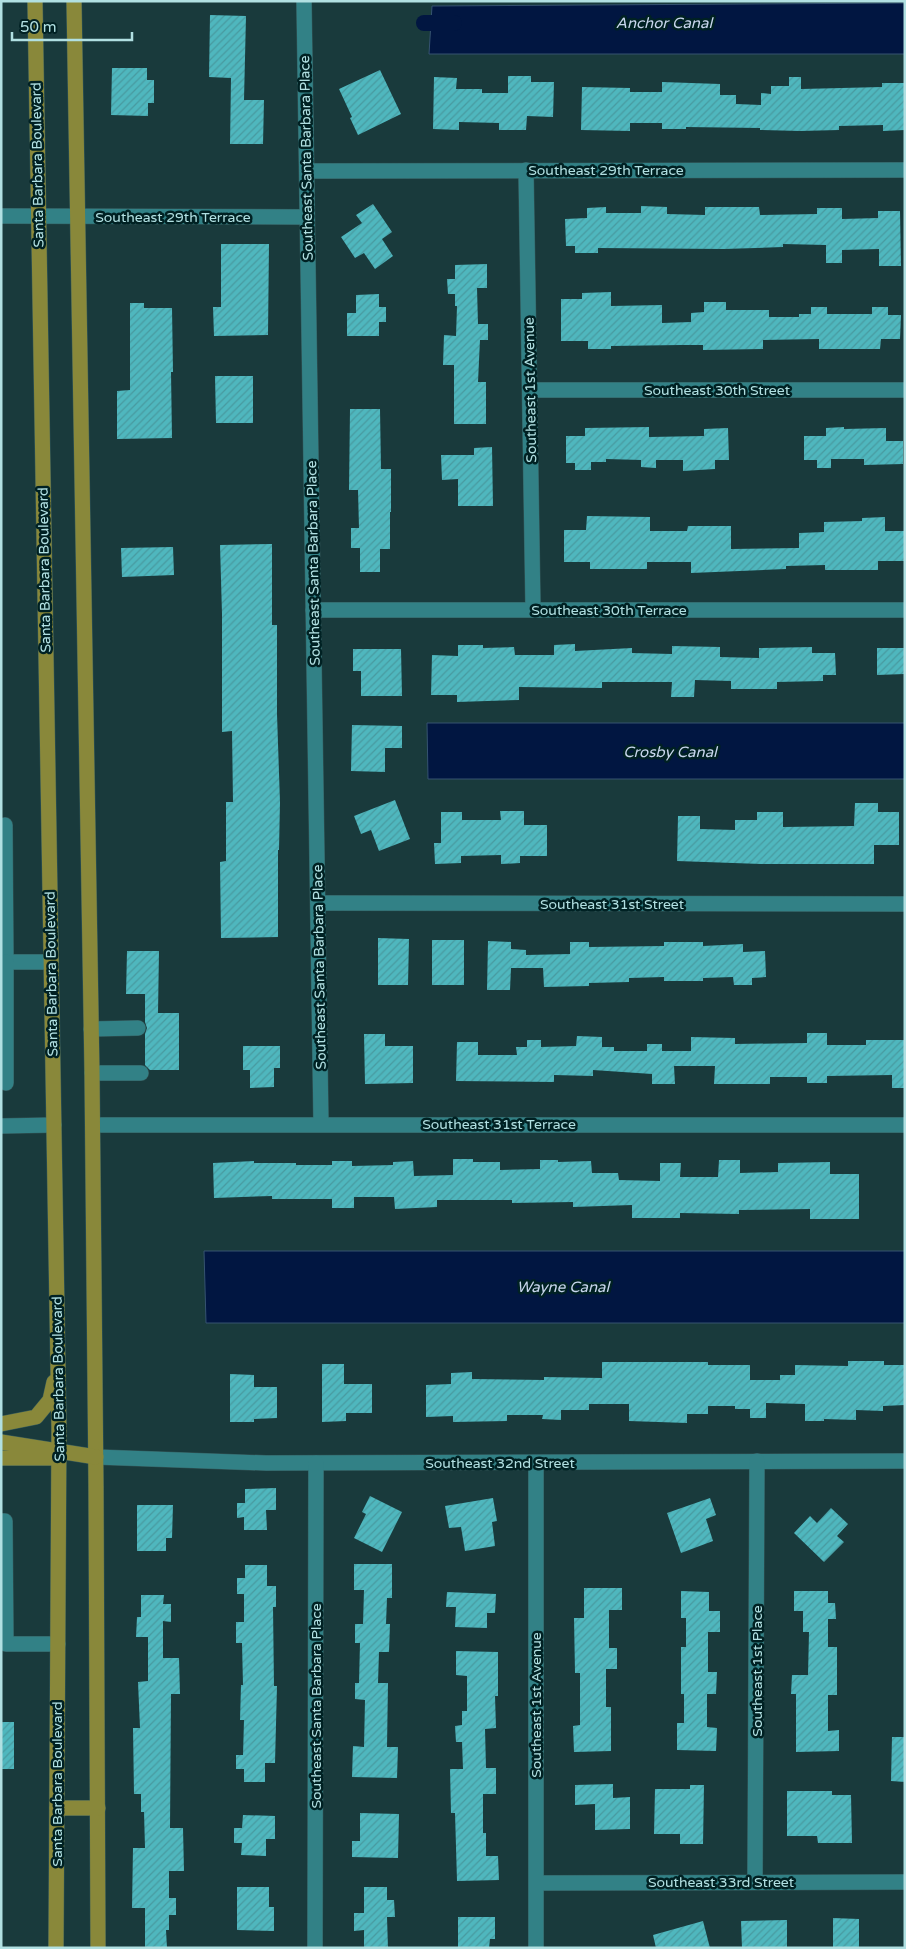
<svg xmlns="http://www.w3.org/2000/svg" width="906" height="1949" font-family="'Varela Round',sans-serif">
<defs>
<pattern id="building-hatch" width="6" height="6" patternUnits="userSpaceOnUse" patternTransform="scale(1.25)"><rect width="6" height="6" fill="#4fb7be"/><path d="M-1 1l2-2M0 6l6-6M5 7l2-2" fill="none" stroke="#489aa0"/></pattern>
</defs>
<rect width="100%" height="100%" fill="#193a3c"/>
<g fill="#011641" stroke="#365371">
<path d="M905,3V54H429L432,6Z"/>
<path d="M427,723H905V779H428Z"/>
<path d="M204,1251H905V1323H206Z"/>
</g>
<g fill="none" stroke-linecap="round" stroke-linejoin="round">
<path stroke="#011641" stroke-width="16" d="M424,23H454"/>
</g>
<g fill="url(#building-hatch)">
<path d="M210,15L246,16L244,100H264L263,144H230L231,78L209,77Z"/>
<path d="M112,68H147V80H154V103H148V116L111,115Z"/>
<path d="M380,70L401,114L358,135L350,118L352,117L339,89Z"/>
<path d="M508,76H531V82H554L553,117L527,116L526,130H499V123L459,122V130L433,129L434,77L457,78L456,89H482V93H508Z"/>
<path d="M789,77H801V89L882,87V83H905V130L883,131V125L839,126V130L800,131L760,130V128L686,127V129H662V123H630V131L581,130L582,87L630,88V92H662V82L720,84V95H736V104L761,105V93L771,94V86H789Z"/>
<path d="M373,204L392,232L382,239L393,256L375,269L364,253L355,258L341,237L362,223L356,215Z"/>
<path d="M641,206L667,207V214L705,215V207H759L760,215L817,214V208H842V219L878,218V211H900L901,266H879V249L842,250V263H826V245L783,244V247L724,249L598,248V253H575V246H566L565,219L587,218V208L606,207V213H641Z"/>
<path d="M221,244H269L268,335L214,336L213,307H221Z"/>
<path d="M487,264V288H477L478,324H488V340H480L478,382H486V424H454V365H443L444,335L456,336L457,306H455V294H448L447,279H455V265Z"/>
<path d="M611,292V306L662,305V323L691,322V313L704,312V302H726V310H769V317H799V314H811V307H827V314H872V307H888V315H901L900,339H881L880,349H819V339L763,340V349L703,350V345H681L611,346V349H588V341H561V299H582V293Z"/>
<path d="M379,294V307H386V322H379V336H347V313H356V295Z"/>
<path d="M130,303H144V308H172L173,372H171L172,438L117,439V391L130,390Z"/>
<path d="M215,376H253V423H216Z"/>
<path d="M350,409H380L381,469H391V512H390V549H380V572H360V548H351V528H359L358,490H349Z"/>
<path d="M649,427V437L704,436V429L728,428L729,460H715V469L683,471V460H656V468L641,467V460L606,459V462H591V470H575V463H566V436H585V428Z"/>
<path d="M844,427V429L886,428V441H903V464L864,465V459H831V468H817V460H804V436H826V428Z"/>
<path d="M492,447L493,506H458V479L442,480L441,455H474V448Z"/>
<path d="M587,516L650,517V531H687L688,526H731V549L799,548V533L824,532V522L862,521V518L885,517V531H905V561H878V570H825V565L786,566V569L691,573V562H647V569H590V562H564V530H586Z"/>
<path d="M272,544V625H277V714L280,802L279,850H278V937L221,938L220,862L226,861V802H233L232,731L222,732V614L220,545Z"/>
<path d="M173,547L174,575L122,577L121,548Z"/>
<path d="M575,644V651L632,648V653L672,654V646L720,647V657L759,658V648L812,647V653H835L836,675H823V681L777,682V689H731V681L695,680L694,697H671L672,682H602V688L519,687V700L457,702V695H431L432,655L458,656V645H483V648L514,647L515,655H554V645Z"/>
<path d="M877,648H905V674L877,675Z"/>
<path d="M353,649H401L402,696H361V671H353Z"/>
<path d="M352,725L402,726V748H385V772L351,771Z"/>
<path d="M395,800L410,839L379,851L371,830L361,834L354,816Z"/>
<path d="M855,803H878V812H899V845H874V864H761L677,861L678,816H700V829L735,830V820H757V812H783V827L854,826Z"/>
<path d="M500,811H524V825H547V856H520V863L501,864V855L461,856V863L435,864L434,843H441V812H462V820H501Z"/>
<path d="M378,938L409,939L408,985H378Z"/>
<rect x="432" y="940" width="32" height="45"/>
<path d="M488,941L511,942V949L526,950V955L570,954V942H589V947L664,946V942H703V946L743,944V952L765,951L766,977L752,978V985H734L733,977L703,978V981H664V977L629,978V982L589,983V986L544,987L543,968H511L510,990H487Z"/>
<path d="M127,951H159L158,1013H179V1070H150L145,1065V1034L147,1028L145,1022V994H126Z"/>
<path d="M807,1033H827V1045H866V1040H905V1088H892V1075L827,1076V1083H807V1077H770V1084H714L715,1066H674L675,1084H652V1074L593,1070V1076L554,1075V1082L456,1081L457,1042H478V1055H517L516,1047H527V1040H541V1047L576,1046L577,1036L602,1037V1047H614V1051H647V1044H662V1051H691V1037L735,1038V1044L807,1043Z"/>
<path d="M364,1034H385V1046H413V1083L365,1084Z"/>
<path d="M243,1046H280V1068H274V1087L250,1088V1070H243Z"/>
<path d="M453,1159H473V1162H500V1170L540,1169V1160H558V1162L591,1161L592,1173H618L619,1180L660,1181V1163H681L680,1177H718L719,1160H740V1173L778,1172V1163L830,1162V1174H859V1219H810V1209L739,1210V1214L680,1213V1218H632V1205L573,1207V1202L512,1203V1200H437V1207L395,1209L394,1197H354V1208H332V1199H272V1196L214,1198L213,1163L254,1161V1163H296V1165H332V1161H352V1166L393,1165V1162L413,1161L414,1176L453,1175Z"/>
<path d="M848,1361H884V1365H905V1405L883,1406V1411L856,1410V1420L824,1419V1421H805V1404L766,1403V1418H750V1409H735V1406H708V1414H687V1423L629,1421V1404H589V1410H561V1420L542,1419L543,1415H507V1421L453,1422V1416L426,1417V1385L451,1384V1373L472,1372V1379L544,1380V1377L602,1378V1362H708V1365H750V1380H780V1375H795V1365L848,1366Z"/>
<path d="M322,1364H344V1384H372V1413H346V1421L322,1422Z"/>
<path d="M230,1374L254,1375V1387H277V1418L254,1419V1422H230Z"/>
<path d="M276,1488V1510H266L267,1530H244V1517L237,1518V1503H245V1489Z"/>
<path d="M370,1496L402,1512L382,1552L354,1538L366,1514L362,1512Z"/>
<path d="M493,1498L497,1521L492,1522L495,1546L465,1551L461,1527L449,1528L445,1506Z"/>
<path d="M710,1498L716,1515L706,1519L713,1541L681,1553L667,1513Z"/>
<path d="M137,1505H173L172,1538H166V1551H137Z"/>
<path d="M831,1508L848,1524L837,1536L844,1542L824,1562L794,1533L810,1516L817,1523Z"/>
<path d="M354,1564H392V1598H387L386,1624H390L389,1652H379L378,1683H388L387,1747H398L397,1778L352,1777L353,1746L364,1747L365,1700L355,1699V1683H359L360,1643H355V1624H363L364,1590H354Z"/>
<path d="M245,1565H267V1586H276V1607H273L274,1686H277L275,1763H265V1782H244V1769H236V1755H243L244,1720H240L241,1685H243L242,1643H236V1622H244V1594H237V1578H245Z"/>
<path d="M584,1588H622V1610H609V1648H617V1669H606V1707H611V1751L574,1752L573,1726L580,1725V1673H575L574,1618H584Z"/>
<path d="M681,1591L709,1592V1611H720V1632H708V1672H717L716,1694H707V1727L717,1728L716,1751L677,1750V1723H684V1694H681V1647H686V1618H681Z"/>
<path d="M794,1591H828V1603H835L836,1619H828V1647H837V1695H828V1731L839,1730V1751L796,1752V1694H791L792,1675H808L809,1632H803V1611H794Z"/>
<path d="M447,1592L496,1594L495,1613H487V1628L455,1627L456,1607H446Z"/>
<path d="M141,1595H164L163,1604H171V1622L163,1621V1658H179L180,1694H171L170,1828H183L184,1871H169V1898H176V1915H169V1930H166L167,1948H145V1908H132L133,1848H145L144,1812H141V1794H134L133,1728H140L138,1682L148,1681V1637H136L137,1617H141Z"/>
<path d="M456,1651L498,1652V1696H495L496,1728L485,1729L486,1768H496V1794H483V1833H486V1856H498L499,1880L457,1881L455,1813H451L450,1769H463L462,1742H456L455,1726L462,1725V1711H467V1676L456,1675Z"/>
<rect x="1" y="1722" width="13" height="47"/>
<path d="M892,1737H905V1782L891,1781Z"/>
<path d="M613,1784V1798L630,1797V1829L595,1830V1804L575,1805V1785Z"/>
<path d="M690,1785H704L703,1844H680V1834H654L655,1789H690Z"/>
<path d="M787,1791H832V1795H851L852,1843H818L817,1836H787Z"/>
<path d="M360,1813L399,1814L398,1858L352,1857V1841H360Z"/>
<path d="M243,1815L275,1816V1839H266V1856L241,1855L242,1843H234V1828H242Z"/>
<path d="M237,1887H269V1907H274V1931L237,1930Z"/>
<path d="M364,1887H387V1900H394L395,1917H387L388,1948H364V1930L354,1931V1913H364Z"/>
<path d="M458,1917H495V1939H490L489,1948H458Z"/>
<path d="M833,1918L859,1919V1948H833Z"/>
<path d="M787,1920V1948H742L741,1921Z"/>
<path d="M703,1921L710,1948H656L653,1935Z"/>
</g>
<g fill="none" stroke-linecap="round" stroke-linejoin="round">
<g stroke="#355a5c" stroke-width="16">
<g id="minor">
<path d="M304,1L321,1124"/>
<path d="M526,170L533,609"/>
<path d="M307,171L905,170"/>
<path d="M1,216L307,217"/>
<path d="M530,390H905"/>
<path d="M313,610H905"/>
<path d="M5,825L6,962H51"/>
<path d="M319,903L905,904"/>
<path d="M91,1029L138,1028"/>
<path d="M92,1073H141"/>
<path d="M6,1083V962"/>
<path d="M93,1125H905"/>
<path d="M1,1126L54,1125"/>
<path d="M96,1457L266,1463L905,1461"/>
<path d="M1,1521H5L6,1644H58"/>
<path d="M755,1881L757,1461"/>
<path d="M537,1883L905,1882"/>
<path d="M315,1948L316,1463"/>
<path d="M536,1948V1463"/>
</g>
</g>
<g stroke="#355a5c" stroke-width="16">
<g id="major">
<path d="M35,1L59,1429L56,1948"/>
<path d="M74,1L92,1073L96,1486L98,1948"/>
<path d="M1,1424L36,1417L50,1400L54,1382"/>
<path d="M1,1442L96,1457"/>
<path d="M1,1458H52"/>
<path d="M57,1808H98"/>
</g>
</g>
<use href="#minor" stroke="#328186" stroke-width="15"/>
<use href="#major" stroke="#89883a" stroke-width="15"/>
</g>
<g text-anchor="middle" stroke-width="5" stroke-linejoin="round" paint-order="stroke">
<g font-size="14" fill="#b1e0e2" stroke="#002123">
<text transform="translate(306 158) rotate(-91)" y="5">Southeast Santa Barbara Place</text>
<text transform="translate(37 165) rotate(-91)" y="5">Santa Barbara Boulevard</text>
<text x="606" y="175">Southeast 29th Terrace</text>
<text x="173" y="222">Southeast 29th Terrace</text>
<text transform="translate(530 390) rotate(-91)" y="5">Southeast 1st Avenue</text>
<text x="717" y="395">Southeast 30th Street</text>
<text transform="translate(313 563) rotate(-91)" y="5">Southeast Santa Barbara Place</text>
<text transform="translate(44 570) rotate(-91)" y="5">Santa Barbara Boulevard</text>
<text x="609" y="615">Southeast 30th Terrace</text>
<text x="612" y="909">Southeast 31st Street</text>
<text transform="translate(319 967) rotate(-91)" y="5">Southeast Santa Barbara Place</text>
<text transform="translate(51 974) rotate(-91)" y="5">Santa Barbara Boulevard</text>
<text x="499" y="1129">Southeast 31st Terrace</text>
<text transform="translate(58 1379) rotate(-91)" y="5">Santa Barbara Boulevard</text>
<text x="500" y="1468">Southeast 32nd Street</text>
<text transform="translate(757 1671) rotate(-90)" y="5">Southeast 1st Place</text>
<text transform="translate(536 1705) rotate(-90)" y="5">Southeast 1st Avenue</text>
<text transform="translate(316 1706) rotate(-90)" y="5">Southeast Santa Barbara Place</text>
<text transform="translate(57 1784) rotate(-90)" y="5">Santa Barbara Boulevard</text>
<text x="721" y="1887">Southeast 33rd Street</text>
</g>
<g font-size="15" font-style="italic" fill="#c8d6ed" stroke="#002123">
<text x="664" y="28">Anchor Canal</text>
<text x="670" y="757">Crosby Canal</text>
<text x="563" y="1292">Wayne Canal</text>
</g>
</g>
<rect width="906" height="1949" fill="none" stroke="#b1e0e2" stroke-width="5"/>
<path d="M12 32v8h120v-8" fill="none" stroke="#b1e0e2" stroke-width="2.5"/>
<text x="20" y="32" font-size="15" fill="#b1e0e2" stroke="#002123" stroke-width="4" paint-order="stroke">50 m</text>
</svg>
